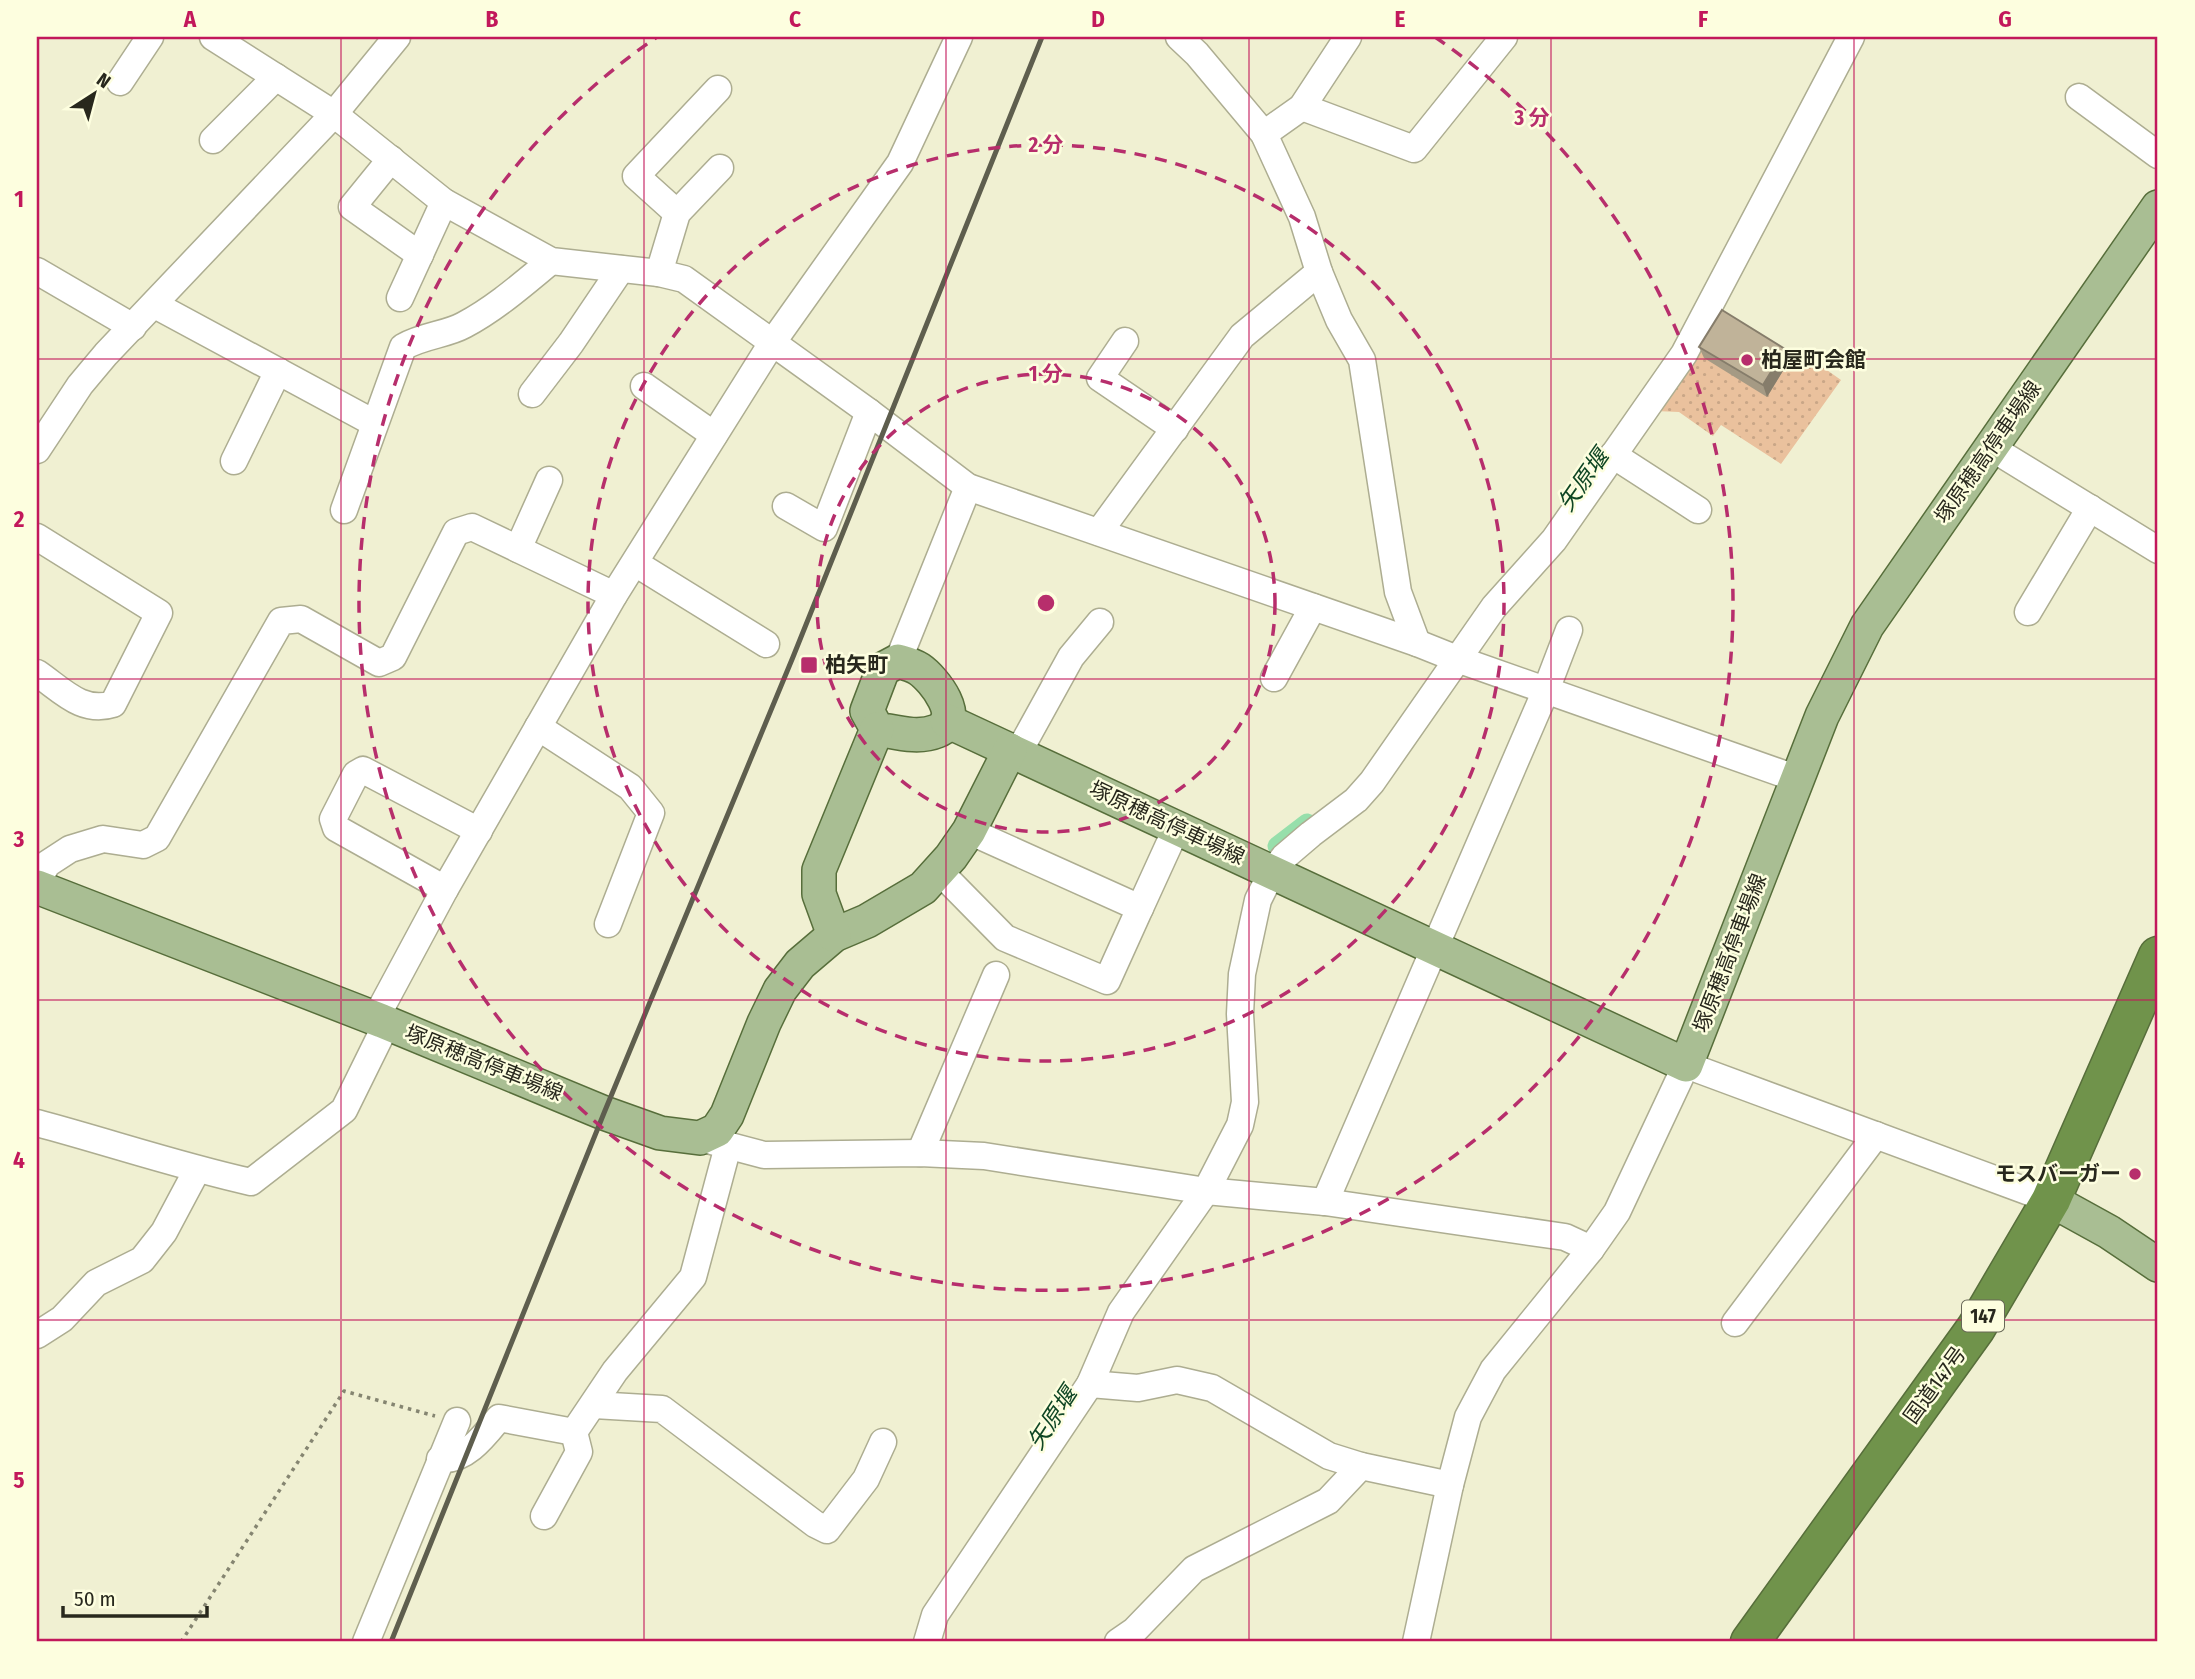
<svg xmlns="http://www.w3.org/2000/svg" width="2195" height="1679" font-family="'Fira Sans Condensed','Noto Sans JP',sans-serif">
<defs>
<pattern id="park-dots" width="8" height="8" patternUnits="userSpaceOnUse" patternTransform="scale(1.75)"><rect width="8" height="8" fill="#eac19d"/><path d="M2 2h.1M6 6h.1" fill="none" stroke="#c9a687" stroke-width="1.8" stroke-linecap="round"/></pattern>
</defs>
<rect width="100%" height="100%" fill="#f0f0d2"/>
<path fill="url(#park-dots)" d="M1719,312L1768,344L1817,363L1841,380L1781,464L1721,425L1713,436L1679,412L1655,411Z"/>
<g fill="none" stroke-linecap="round" stroke-linejoin="round">
<path stroke="#97dfab" stroke-width="19" d="M1277,846L1307,823"/>
<g stroke="#adad91" stroke-width="29">
<g id="minor">
<path d="M213,37L334,114L444,202L551,261L659,273L684,279L869,412L968,487L1417,643L1457,659L1798,779"/>
<path d="M1179,37L1197,54L1264,134L1302,217L1319,272L1339,320L1362,360L1398,592L1417,643"/>
<path d="M120,82L150,37"/>
<path d="M2079,97L2158,155"/>
<path d="M1302,107L1414,149L1504,37"/>
<path d="M1264,134L1302,107L1348,37"/>
<path d="M213,140L276,77"/>
<path d="M391,159L352,207L420,255"/>
<path d="M677,213L636,176L718,89"/>
<path d="M37,271L133,327"/>
<path d="M659,273L677,213L720,168"/>
<path d="M400,298L444,202"/>
<path d="M155,305L374,423"/>
<path d="M1125,341L1100,378L1175,429"/>
<path d="M644,386L714,435"/>
<path d="M532,394L571,343L621,269"/>
<path d="M1990,447L2158,550"/>
<path d="M37,450L80,385L106,354L334,114L397,37"/>
<path d="M1613,455L1698,510"/>
<path d="M234,461L278,371"/>
<path d="M786,506L824,528L869,412"/>
<path d="M344,510L403,347C424,335 446,335 464,325C496,308 523,284 551,261"/>
<path d="M1099,532L1242,336L1319,272"/>
<path d="M37,537L159,613L113,704C82,714 62,690 37,673"/>
<path d="M518,549L549,480"/>
<path d="M635,563L766,644"/>
<path d="M2028,612L2090,508"/>
<path d="M898,661L968,487"/>
<path d="M1274,678L1313,607"/>
<path d="M538,727L630,787L651,813L608,924"/>
<path d="M1018,753L1071,657L1100,622"/>
<path d="M969,831L1140,908L1177,827"/>
<path d="M939,871L1005,938L1107,981L1140,908"/>
<path d="M37,883L47,864L70,849L103,839L143,845L157,838L281,621L301,619L379,663L393,657L456,532L472,527L614,595"/>
<path d="M445,889L336,828L333,819L356,774L363,770L479,831"/>
<path d="M37,1123C108,1142 179,1166 251,1182L344,1110L380,1037L382,1021L380,1010L445,889L614,595L772,343L900,163L959,37"/>
<path d="M700,1138L764,1155L920,1153L984,1156L1206,1191L1325,1202L1565,1237L1591,1249"/>
<path d="M920,1153L996,975"/>
<path d="M1325,1202L1546,690L1569,630"/>
<path d="M1735,1323L1876,1135"/>
<path d="M37,1335L62,1319L96,1283L142,1260L164,1232L197,1170"/>
<path d="M1090,1384L1138,1388L1177,1380L1212,1388L1329,1456L1361,1466L1450,1485"/>
<path d="M594,1405L662,1409L815,1524L827,1530L866,1479L883,1442"/>
<path d="M440,1459C465,1462 485,1435 499,1418L574,1432"/>
<path d="M544,1516L579,1452L574,1432L615,1371L693,1277L728,1146"/>
<path d="M366,1642L457,1421"/>
<path d="M927,1642L935,1615L1090,1384L1121,1312L1206,1191L1240,1125L1245,1102L1240,1014L1242,974L1258,900L1272,872L1284,857L1311,834L1356,800L1372,782L1494,607L1554,540L1684,354L1851,37"/>
<path d="M1118,1642L1134,1631L1194,1569L1328,1501L1361,1466"/>
<path d="M1416,1642L1450,1485L1468,1417L1493,1370L1591,1249L1617,1212L1686,1065L2051,1200"/>
</g>
</g>
<g stroke="#576e3b" stroke-width="36">
<g id="major">
<path d="M898,661C905,663 913,665 919,669C934,679 966,720 937,731C918,739 896,732 877,729L867,711L883,669Z"/>
<path d="M947,721L1686,1065L1822,716L1867,626L2158,207"/>
<path d="M37,887L382,1021L604,1113L660,1133L700,1138L717,1130L727,1115L764,1023L780,990L800,964L834,935L867,921L923,888L951,857L969,831L1010,750"/>
<path d="M834,935L819,894V870L877,729"/>
<path d="M2051,1200L2109,1232L2158,1265"/>
</g>
</g>
<g stroke="#576e3b" stroke-width="41">
<path id="highway" d="M1750,1642L1976,1328L2051,1200L2158,956"/>
</g>
<path stroke="#858571" stroke-width="3.5" stroke-dasharray="3.5 5" stroke-linecap="butt" d="M181,1642L344,1391L435,1416"/>
<use href="#minor" stroke="#fff" stroke-width="26"/>
<use href="#major" stroke="#a9be93" stroke-width="33"/>
<use href="#highway" stroke="#70934b" stroke-width="38"/>
<path stroke="#5e5e4e" stroke-width="5" d="M391,1642L604,1113L793,657L1042,37"/>
</g>
<path fill="#a59a84" d="M1699,347L1785,349L1789,361L1767,397L1704,358Z"/>
<path fill="#867d6b" d="M1785,349L1789,361L1767,397L1763,385Z"/>
<path fill="#c0b399" stroke="#867d6b" stroke-width="2" d="M1722,310L1785,349L1763,385L1699,347Z"/>
<path fill="none" stroke="#c2185b" stroke-width="2" stroke-opacity="0.55" d="M341,37V1642M644,37V1642M946,37V1642M1249,37V1642M1551,37V1642M1854,37V1642M37,359H2158M37,679H2158M37,1000H2158M37,1320H2158"/>
<g fill="none" stroke="#b72e6c" stroke-width="3.5" stroke-dasharray="12 9">
<circle cx="1046" cy="603" r="229"/>
<circle cx="1046" cy="603" r="458"/>
<path d="M1435 37A687 687 0 1 1 657 37"/>
</g>
<g fill="#b72e6c" stroke="#fdfedf" stroke-width="2.5">
<circle cx="1747" cy="360" r="7"/>
<rect x="800" y="656" width="18" height="18" rx="3.5"/>
<circle cx="2135" cy="1174" r="7"/>
</g>
<g text-anchor="middle" stroke-width="5" stroke-linejoin="round" paint-order="stroke">
<rect fill="#fdfedf" stroke="#686857" stroke-width="2" x="1962" y="1300.5" width="42" height="31" rx="5"/>
<g font-size="19" font-weight="bold" fill="#28281d">
<text x="1983" y="1323">147</text>
</g>
<g font-size="21" font-weight="bold" fill="#28281d" stroke="#fdfedf" text-anchor="start">
<text x="1761" y="367">柏屋町会館</text>
<text x="825" y="672">柏矢町</text>
<text x="2121" y="1181" text-anchor="end">モスバーガー</text>
</g>
<g font-size="21" fill="#28281d" stroke="#fdfedf">
<text transform="translate(1988 452) rotate(-55)" y="7">塚原穂高停車場線</text>
<text transform="translate(1167 823) rotate(25)" y="7">塚原穂高停車場線</text>
<text transform="translate(1730 953) rotate(-69)" y="7">塚原穂高停車場線</text>
<text transform="translate(484 1063) rotate(22)" y="7">塚原穂高停車場線</text>
<text transform="translate(1935 1385) rotate(-54)" y="7">国道147号</text>
</g>
<g font-size="23" font-style="italic" fill="#0f4624" stroke="#fdfedf">
<text transform="translate(1583 480) rotate(-55)" y="8">矢原堰</text>
<text transform="translate(1052 1418) rotate(-57)" y="8">矢原堰</text>
</g>
</g>
<circle cx="1046" cy="603" r="10" fill="#b72e6c" stroke="#fdfedf" stroke-width="3.5"/>
<g font-size="21" text-anchor="middle" font-weight="bold" fill="#b72e6c" stroke="#fdfedf" stroke-width="5" stroke-linejoin="round" paint-order="stroke">
<text x="1532" y="125">3 分</text>
<text x="1046" y="152">2 分</text>
<text x="1046" y="381">1 分</text>
</g>
<rect width="2195" height="1679" fill="none" stroke="#fdfedf" stroke-width="77"/>
<g transform="translate(94 94) rotate(36)" stroke="#fdfedf" stroke-width="5" paint-order="stroke">
<path d="M0-5L12 26L0 18L-12 26Z" fill="#28281d"/>
<text y="-10" font-size="19" font-weight="bold" text-anchor="middle" fill="#28281d">N</text>
</g>
<path d="M63 1606v10h144v-10" fill="none" stroke="#28281d" stroke-width="3.5"/>
<text x="74" y="1606" font-size="21" fill="#28281d" stroke="#fdfedf" stroke-width="5" paint-order="stroke">50 m</text>
<rect x="38" y="38" width="2118" height="1602" fill="none" stroke="#c2185b" stroke-width="2.5"/>
<g font-size="23" text-anchor="middle" font-weight="bold" fill="#c2185b">
<text x="190" y="27">A</text>
<text x="492" y="27">B</text>
<text x="795" y="27">C</text>
<text x="1098" y="27">D</text>
<text x="1400" y="27">E</text>
<text x="1703" y="27">F</text>
<text x="2005" y="27">G</text>
<text x="19" y="207">1</text>
<text x="19" y="527">2</text>
<text x="19" y="847">3</text>
<text x="19" y="1168">4</text>
<text x="19" y="1488">5</text>
</g>
</svg>
